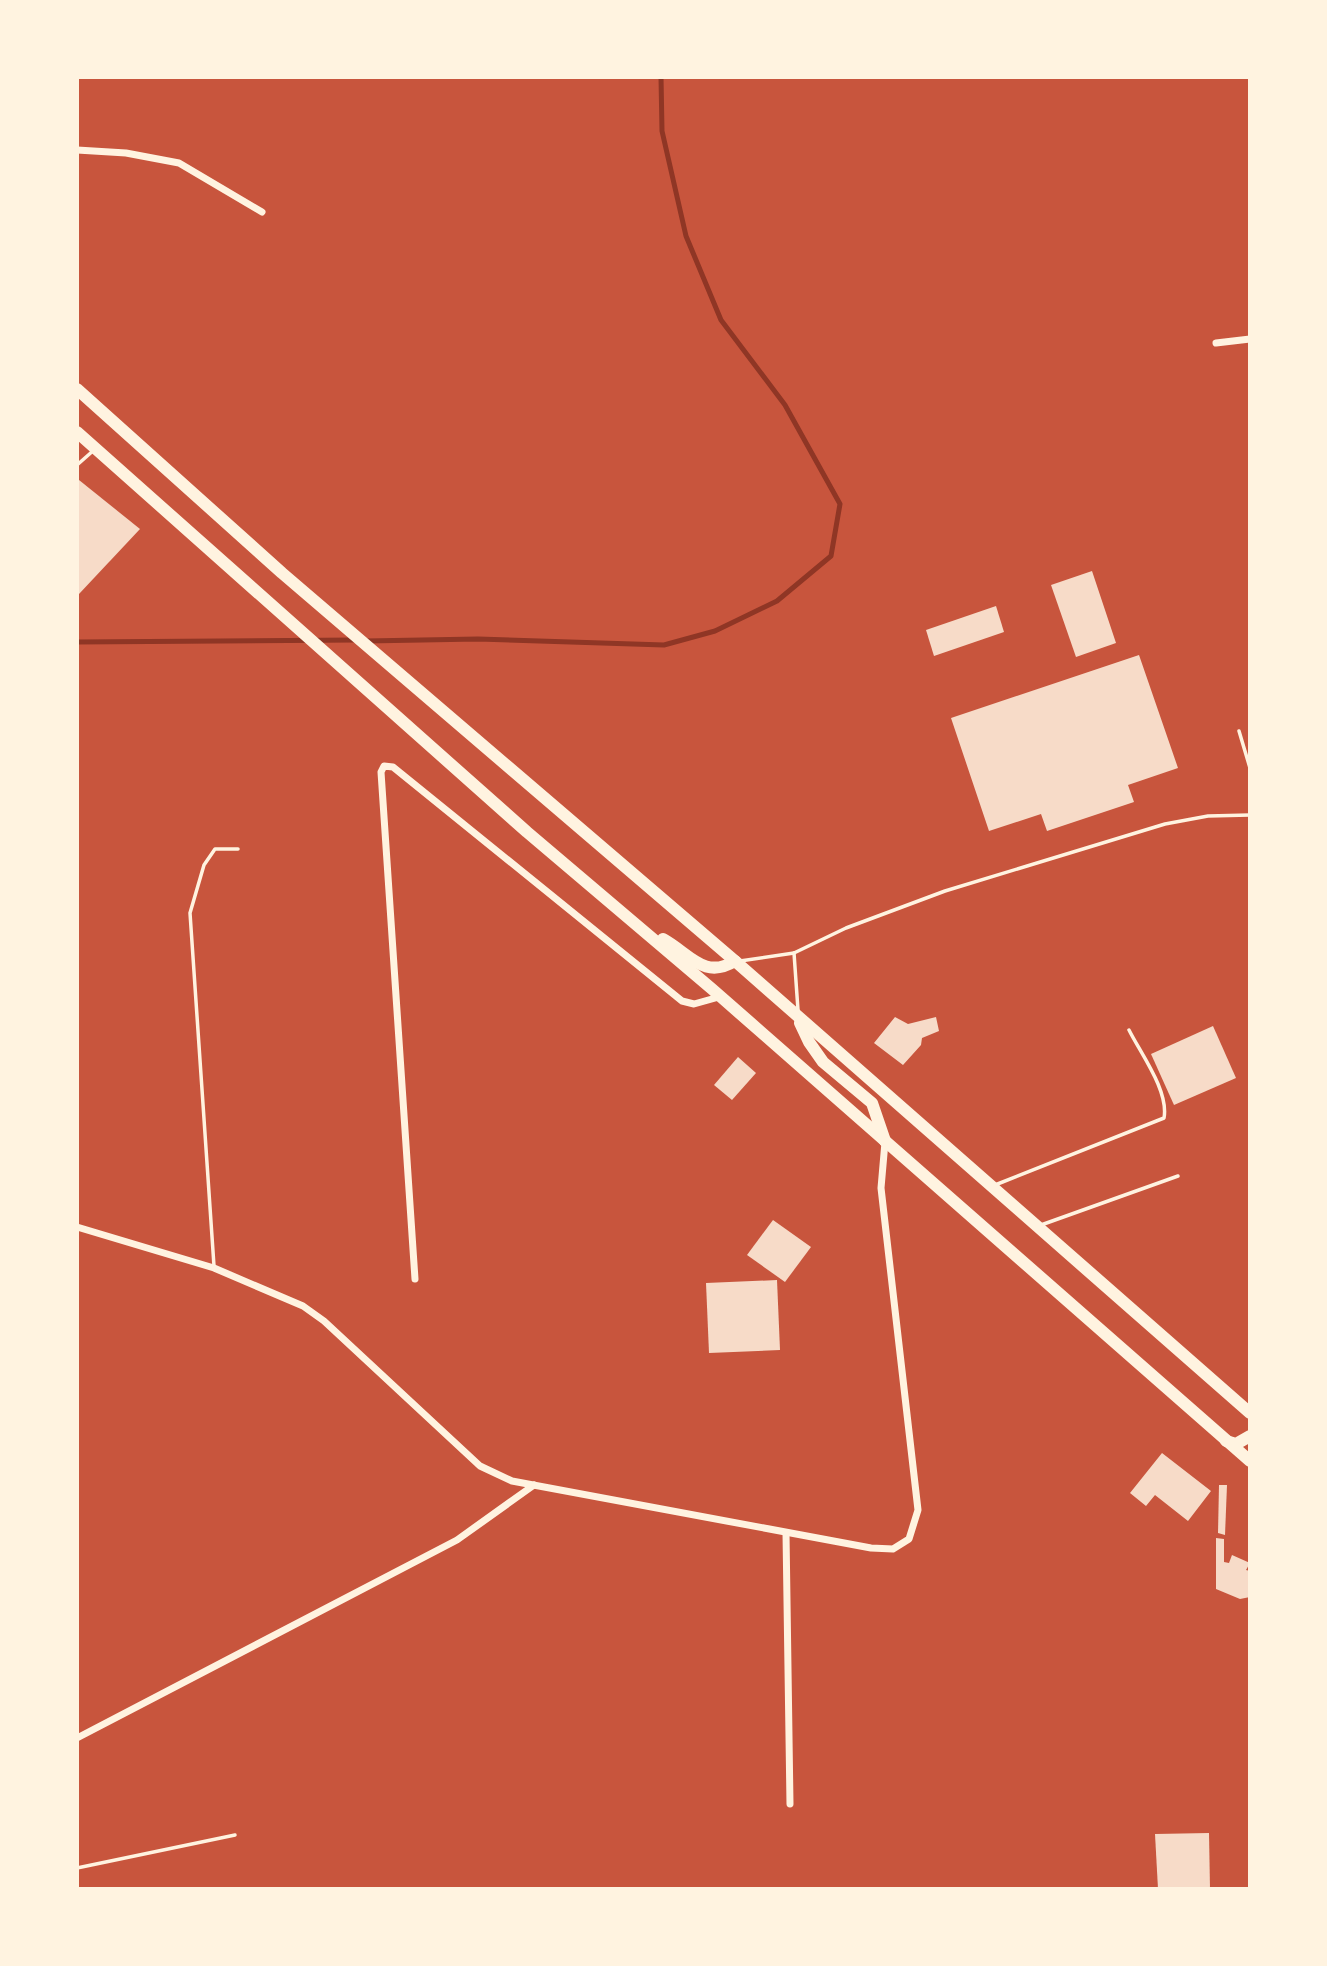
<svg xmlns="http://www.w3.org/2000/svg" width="1327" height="1966" font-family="'Asap Condensed',sans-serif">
<rect width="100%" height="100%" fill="#c8553d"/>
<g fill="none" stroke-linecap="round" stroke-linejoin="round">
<g stroke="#8f3625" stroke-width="5">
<path d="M366,641L478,639L664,645L715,631L777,601L831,556L840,504L785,405L721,320L686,236L662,131L661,77"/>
<path d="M77,642L356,640"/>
</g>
</g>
<g fill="#f7dbc8">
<path d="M79,480L140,529L79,594L77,591Z"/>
<path d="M1092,571L1116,643L1076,657L1051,585Z"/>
<path d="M996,606L1004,632L934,656L926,630Z"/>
<path d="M1139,655L1178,768L1128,785L1134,802L1047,831L1041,814L989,831L951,718Z"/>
<path d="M895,1017L908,1024L936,1017L939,1031L922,1038L921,1045L903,1065L874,1043Z"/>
<path d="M1213,1026L1236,1078L1174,1105L1151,1054Z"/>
<path d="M738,1057L756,1073L732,1100L714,1085Z"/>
<path d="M773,1220L811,1247L785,1282L747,1255Z"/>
<path d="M777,1280L780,1350L709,1353L706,1283Z"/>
<path d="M1162,1453L1211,1491L1188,1521L1155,1495L1146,1506L1130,1493Z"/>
<path d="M1219,1485H1227L1225,1535L1218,1533Z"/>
<path d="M1216,1538L1224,1539V1562L1229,1563L1232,1555L1250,1563L1246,1570L1250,1571V1597L1240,1599L1216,1589Z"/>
<path d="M1209,1833L1210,1889H1158L1155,1834Z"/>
</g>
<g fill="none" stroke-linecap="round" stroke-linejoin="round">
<g stroke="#fff3e0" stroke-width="3.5">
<path d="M77,465L94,450"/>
<path d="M1239,731L1250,768"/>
<path d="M794,953L798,1010"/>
<path d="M740,961L794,953L846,928L945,891L1165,824L1208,816L1250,815"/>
<path d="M995,1185L1164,1118C1169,1091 1141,1054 1129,1030"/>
<path d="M1041,1225L1178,1176"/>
<path d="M214,1266L190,913L204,865L215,849H238"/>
<path d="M77,1868L235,1835"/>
</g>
<g stroke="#fff3e0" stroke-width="7">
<path d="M77,150L126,153L179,163L262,212"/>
<path d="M1216,343L1250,339"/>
<path d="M77,1227L214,1268L303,1306L324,1321L480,1466L512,1481L871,1548L893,1549L909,1539L918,1510L881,1188L885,1142"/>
<path d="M415,1279L381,772L384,766L393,767L682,1001L694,1004L719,997"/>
<path d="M786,1533L790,1804"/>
<path d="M77,1738L457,1540L534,1485"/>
</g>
<g stroke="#fff3e0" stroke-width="12">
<path d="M77,389L282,573L735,961L1250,1413"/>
<path d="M77,432L527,832L712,989L1250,1461"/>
<path d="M663,939C690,954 704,980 735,961"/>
<path d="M800,1023L809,1042L823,1062L872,1103L885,1141"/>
<path d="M1226,1441L1236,1444L1250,1436"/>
</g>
</g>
<rect width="1327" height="1966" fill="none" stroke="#fff3e0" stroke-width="158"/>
</svg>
